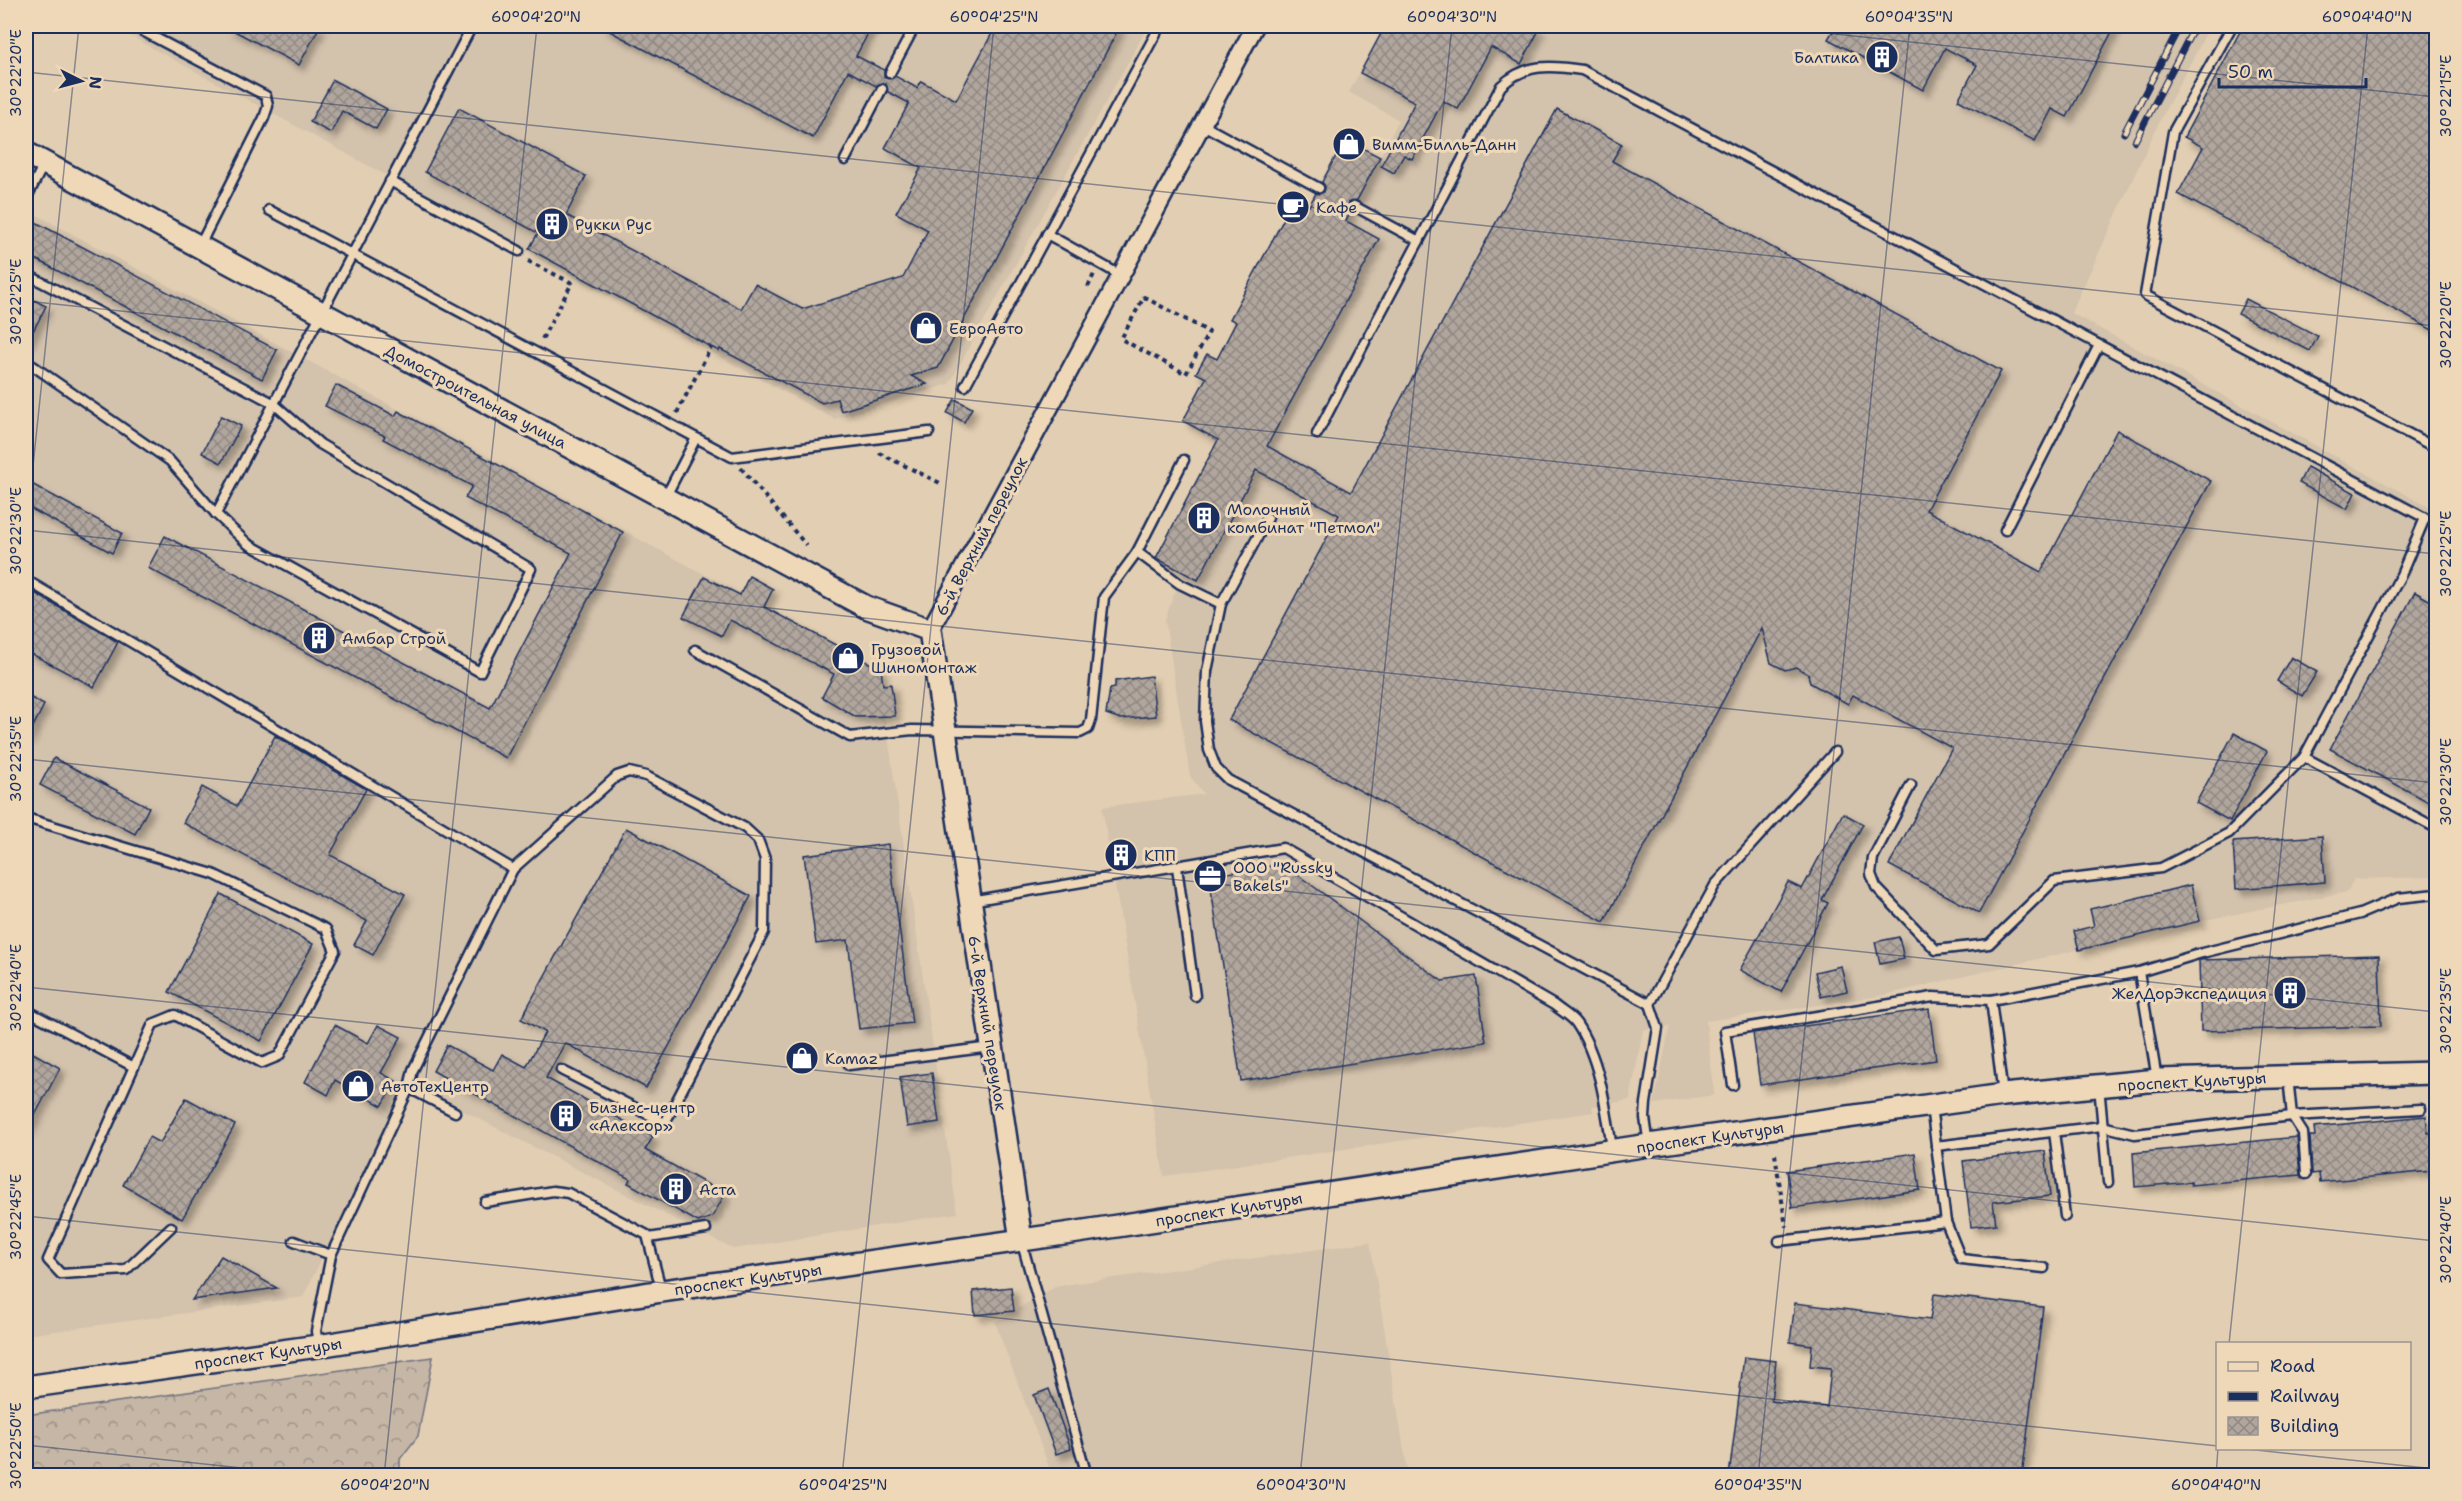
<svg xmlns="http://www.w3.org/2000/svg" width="2462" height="1501" font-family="'Shantell Sans',sans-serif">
<defs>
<pattern id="forest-crowns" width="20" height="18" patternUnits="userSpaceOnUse" patternTransform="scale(1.5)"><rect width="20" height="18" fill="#c5b6a5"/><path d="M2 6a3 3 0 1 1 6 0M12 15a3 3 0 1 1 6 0" fill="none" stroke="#9f948a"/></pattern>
<pattern id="building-cross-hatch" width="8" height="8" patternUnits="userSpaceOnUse" patternTransform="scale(1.5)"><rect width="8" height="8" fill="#b1a69d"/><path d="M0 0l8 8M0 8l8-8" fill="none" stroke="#8f8883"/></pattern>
<filter id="shadow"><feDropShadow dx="5.5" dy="5.5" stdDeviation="3" flood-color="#0004"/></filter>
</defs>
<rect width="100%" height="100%" fill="#e2ceb2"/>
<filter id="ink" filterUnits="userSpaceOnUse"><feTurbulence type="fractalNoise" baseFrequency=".0167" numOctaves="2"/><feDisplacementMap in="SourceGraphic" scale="12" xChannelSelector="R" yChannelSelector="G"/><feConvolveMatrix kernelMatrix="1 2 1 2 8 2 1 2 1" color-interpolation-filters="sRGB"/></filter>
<g filter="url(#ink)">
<g fill="#d3c2ac">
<path d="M112,26H1148L949,384L834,419Z"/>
<path d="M1385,26H2210L2159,122L2071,313L2436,511V877L2354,879L2347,892L2200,921L1880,996L1706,1021L1714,1095L1654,1104L1670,1026L1658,1028L1643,1030L1630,1100L1592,1106L1593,1112L1164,1176L1102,807L1204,794L1190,776L1165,620L1173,597L1185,573L1156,558L1210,456L1222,462L1230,446L1206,378L1196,373L1207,354L1217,359L1236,323L1230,319L1295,198L1309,206L1345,139L1380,157L1399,120L1349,92Z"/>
<path d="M26,209L878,668L957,1213L733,1249L407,1082L303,1297L26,1335Z"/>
<path d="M1370,1242L1408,1475H1052L995,1322L1057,1286Z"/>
</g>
<path fill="url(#forest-crowns)" stroke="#707282" stroke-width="1.5" d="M433,1357L418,1436L400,1459V1475H26V1415Z"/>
<g fill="url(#building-cross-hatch)" stroke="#1b2f5e" stroke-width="1.5" filter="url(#shadow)">
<path d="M225,26H320L299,65Z"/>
<path d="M600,26H872L856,56L884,70V76L888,79L895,76L917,88L921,81L956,100L996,26H1120L938,368L911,376L927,384L841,411L837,399L822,403L720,349L719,351L711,347L529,249L538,233L425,172L459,108L586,176L566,215L741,309L755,284L802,309L903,278L928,230L896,213L921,168L885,148L909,103L888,92L885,84L881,83L876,86L848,71L813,138Z"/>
<path d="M1385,26H1531L1539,30L1521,64L1491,47L1458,109L1443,101L1412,159L1404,155L1394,173L1381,166L1415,102L1360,73Z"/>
<path d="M1836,26H2115L2067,117L2052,109L2035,141L1958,100L1977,65L1945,48L1923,90L1828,39Z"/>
<path d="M2243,26H2436V332L2178,194L2203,147L2184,137Z"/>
<path d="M333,80L387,109L376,129L342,111L331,133L310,122Z"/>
<path d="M1557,109L1622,144L1612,161L2001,371L1926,510L2041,572L2117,430L2211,481L1979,913L1889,865L1952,748L1853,695L1848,704L1810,683L1808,674L1796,667L1785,670L1771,663L1762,628L1604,922L1229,720L1339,515L1256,470L1198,580L1156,558L1218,440L1183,421L1206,378L1196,373L1207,354L1217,359L1236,322L1230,319L1295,198L1309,206L1316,193L1324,192L1325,187L1322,182L1345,139L1380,157L1357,200L1349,202L1348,207L1351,212L1346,221L1379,239L1267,446L1351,492Z"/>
<path d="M26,217L277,350L262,379L26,254Z"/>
<path d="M26,296L46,306L26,345Z"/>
<path d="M2246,299L2318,336L2310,351L2238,314Z"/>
<path d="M336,385L395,416L398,411L623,532L506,758L148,568L165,536L490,708L571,553L465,498L472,486L383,439L385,436L325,406Z"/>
<path d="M955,399L972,408L964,422L947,413Z"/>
<path d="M221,416L241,426L221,463L202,453Z"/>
<path d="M2307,467L2355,493L2347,509L2299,483Z"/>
<path d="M26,481L122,533L112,553L26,506Z"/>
<path d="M749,576L773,589L764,607L881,669L883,685L891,684L895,716L856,717L822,697L834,674L730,620L722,636L683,617L704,577L740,595Z"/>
<path d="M26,588L118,642L94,687L26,651Z"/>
<path d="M2415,592L2436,604V806L2330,749Z"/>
<path d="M2291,657L2317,672L2302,696L2277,681Z"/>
<path d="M1151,676L1156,716L1121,719L1106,714L1110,689L1115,688V681Z"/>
<path d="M26,695L44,705L26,741Z"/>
<path d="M2234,733L2267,751L2230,821L2196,803Z"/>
<path d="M275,736L366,789L330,855L405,894L373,955L354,945L367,921L183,823L202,787L237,806Z"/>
<path d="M54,758L149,807L135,834L40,785Z"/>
<path d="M1843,813L1863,824L1822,900L1828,903L1781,992L1740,970L1788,882L1802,889Z"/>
<path d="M626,828L751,896L646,1088L565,1043L546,1078L653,1137L645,1150L725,1194L712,1217L698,1222L628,1183L630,1179L433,1071L447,1045L493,1070L502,1054L526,1067L545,1032L521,1019Z"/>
<path d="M2322,836L2325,882L2236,889L2233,842Z"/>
<path d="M888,844L912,1023L859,1029L848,940L816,944L804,855Z"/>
<path d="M1283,864L1442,981L1476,976L1486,1042L1241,1081L1209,876Z"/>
<path d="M2191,885L2200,921L2079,950L2074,931L2094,926L2090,909Z"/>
<path d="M221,894L313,944L261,1041L169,992Z"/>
<path d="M1899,937L1904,959L1880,964L1875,942Z"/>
<path d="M2379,955L2381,1026L2201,1031L2199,960Z"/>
<path d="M1841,966L1847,991L1821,997L1815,972Z"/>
<path d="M1929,1009L1936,1060L1760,1085L1753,1033Z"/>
<path d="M335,1025L368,1043L378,1025L401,1037L381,1073L396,1081L382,1106L335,1080L328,1095L305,1082Z"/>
<path d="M26,1049L60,1068L26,1132Z"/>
<path d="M932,1073L939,1122L907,1127L900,1077Z"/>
<path d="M186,1098L235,1125L182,1219L123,1185L149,1137L160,1143Z"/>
<path d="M2426,1116L2428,1133L2436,1132V1160H2430L2432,1171L2320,1182L2319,1173L2312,1174L2310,1136H2315L2314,1127Z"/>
<path d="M2297,1137L2300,1175L2191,1185V1182L2135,1187L2133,1153Z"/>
<path d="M2045,1151L2050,1196L1993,1202L1996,1224L1971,1227L1963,1161Z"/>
<path d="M1915,1153L1920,1190L1792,1208L1787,1171Z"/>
<path d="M221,1256L277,1288L192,1300Z"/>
<path d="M1011,1287L1014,1311L975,1315L973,1291Z"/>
<path d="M1934,1294L2043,1307L2022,1476H1729L1744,1357L1776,1361L1771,1401L1827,1407L1831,1368L1810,1366L1812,1345L1790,1342L1795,1303L1930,1320Z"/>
<path d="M1049,1389L1071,1449L1056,1454L1034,1395Z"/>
</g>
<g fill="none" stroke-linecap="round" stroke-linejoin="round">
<g stroke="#1b2f5e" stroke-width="13">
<g id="service">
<path d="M133,26L266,96L268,106L264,118L199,247"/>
<path d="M2232,26L2173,132L2145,295L2436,448"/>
<path d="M890,73L915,26"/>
<path d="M1201,124L1319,188"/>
<path d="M845,160L882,89"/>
<path d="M390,181L519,251"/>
<path d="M26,199L44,164"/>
<path d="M1354,206L1419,241L1369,335"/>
<path d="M269,210L732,457L929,432"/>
<path d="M1047,234L1120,275"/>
<path d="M1419,241L1501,86C1525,63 1551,65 1582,70L2425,518L2401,575L2304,757L2436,828"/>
<path d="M26,274L273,403L320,444L531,569L480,672L248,544L216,514L170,461L26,361"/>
<path d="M965,386L1160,26"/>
<path d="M1317,434L1365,342"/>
<path d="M665,498L696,438"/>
<path d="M216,514L472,26"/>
<path d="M1268,518L1221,604L1207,671L1205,721L1209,750L1216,768L1228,780L1650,1004L1715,885L1835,752"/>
<path d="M2005,530L2099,345"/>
<path d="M1137,552L1180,584L1221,604"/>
<path d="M26,580L513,869L413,1070L409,1088L331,1255L316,1331L318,1345"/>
<path d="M695,650L850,737L912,730L1080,733L1088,729L1091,720L1104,597L1137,552L1184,460"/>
<path d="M1911,785L1873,858L1871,874L1876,887L1936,950L1989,944L2054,881L2161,868L2229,833L2304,757"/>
<path d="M26,818L213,874L326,929L335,951L279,1056L262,1063L175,1015L153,1024L48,1260L61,1274L126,1270L171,1227"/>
<path d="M1177,867L1195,996"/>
<path d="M513,869L617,776L629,772L646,776L745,828L758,840L765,859L764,932L665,1123L561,1070"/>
<path d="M970,901L1283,848L1554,1005C1561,1011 1571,1016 1576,1023C1600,1058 1606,1108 1612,1149"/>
<path d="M1991,1000L2003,1095"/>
<path d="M26,1010L134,1067"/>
<path d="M849,1065L991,1047"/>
<path d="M2288,1077L2292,1116L2303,1133L2306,1174"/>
<path d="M2157,1079L2139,972L2202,953L2360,914L2398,898L2436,894"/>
<path d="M1733,1085L1725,1031L1933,997L1991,1000L2139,972"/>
<path d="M2099,1086L2108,1182"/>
<path d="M409,1088L455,1112"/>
<path d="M1931,1106L1946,1222"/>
<path d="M2054,1132L2065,1216"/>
<path d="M1649,1145L1645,1118L1646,1103L1658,1028L1650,1004"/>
<path d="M1936,1146L2102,1126L2135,1134L2292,1116L2421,1109"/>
<path d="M485,1202L553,1191L568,1193L647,1235L661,1289"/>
<path d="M649,1238L706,1229"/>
<path d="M1021,1240L1087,1476"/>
<path d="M294,1241L331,1255"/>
<path d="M1779,1241L1946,1222L1961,1259L2044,1268"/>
</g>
</g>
<g stroke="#1b2f5e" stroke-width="21">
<path id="minor" d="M930,630L1255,26"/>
</g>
<g stroke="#1b2f5e" stroke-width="26">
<g id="tertiary">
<path d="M26,153L866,607L930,630L1021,1240"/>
<path d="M26,1387L318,1346L662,1291L1071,1233L1649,1145L2003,1095L2158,1080L2436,1073"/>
</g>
</g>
<g stroke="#1b2f5e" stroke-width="4" stroke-dasharray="4.5 4.5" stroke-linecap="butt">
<path d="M528,261L572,283L541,341"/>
<path d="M1088,287L1094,274"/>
<path d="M1144,297L1209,332L1186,374L1121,339Z"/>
<path d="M677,413L711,347"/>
<path d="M879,453L940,483"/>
<path d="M741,468L806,545"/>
<path d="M1775,1154L1786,1227"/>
</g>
<use href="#service" stroke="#efd8b7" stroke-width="8"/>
<use href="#minor" stroke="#efd8b7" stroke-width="16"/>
<use href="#tertiary" stroke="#efd8b7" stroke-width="21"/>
<g stroke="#1b2f5e" stroke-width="7">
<g id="rail">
<path d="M2124,133L2180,26"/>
<path d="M2135,141L2195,26"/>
</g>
</g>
<use href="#rail" stroke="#efd8b7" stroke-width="4.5" stroke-dasharray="14" stroke-linecap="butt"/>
</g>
</g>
<path fill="none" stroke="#1b2f5e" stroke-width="1.5" stroke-opacity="0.45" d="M1758,26L2436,97M26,72L2436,326M26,301L2436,554M26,530L2436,783M26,533L79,26M26,759L2436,1012M26,987L2436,1241M26,1216L2218,1446M2229,1344L2368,26M26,1445L317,1476M2237,1448L2436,1469M384,1476L537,26M842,1476L994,26M1300,1476L1452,26M1758,1476L1910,26M2216,1476L2218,1448"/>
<defs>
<g id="building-disc" transform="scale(1.725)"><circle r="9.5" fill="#1b2f5e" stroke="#efd8b7"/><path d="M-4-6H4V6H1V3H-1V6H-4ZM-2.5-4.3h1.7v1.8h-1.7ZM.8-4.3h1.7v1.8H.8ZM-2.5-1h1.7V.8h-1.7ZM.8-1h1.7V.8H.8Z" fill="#fff"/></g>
<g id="shop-disc" transform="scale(1.725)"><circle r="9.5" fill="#1b2f5e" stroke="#efd8b7"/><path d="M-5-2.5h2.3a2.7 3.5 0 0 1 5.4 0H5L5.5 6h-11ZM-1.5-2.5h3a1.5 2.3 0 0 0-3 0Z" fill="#fff"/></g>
<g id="cafe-disc" transform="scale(1.725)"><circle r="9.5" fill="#1b2f5e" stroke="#efd8b7"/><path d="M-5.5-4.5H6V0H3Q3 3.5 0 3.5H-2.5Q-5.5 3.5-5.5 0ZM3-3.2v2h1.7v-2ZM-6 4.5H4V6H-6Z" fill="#fff"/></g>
<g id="office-disc" transform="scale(1.725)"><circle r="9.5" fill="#1b2f5e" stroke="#efd8b7"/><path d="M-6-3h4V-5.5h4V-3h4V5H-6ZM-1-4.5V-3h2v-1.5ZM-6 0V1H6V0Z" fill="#fff"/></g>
</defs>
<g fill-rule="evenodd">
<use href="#building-disc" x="1882" y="57"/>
<use href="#shop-disc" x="1349" y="144"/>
<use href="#cafe-disc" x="1293" y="207"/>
<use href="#building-disc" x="552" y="224"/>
<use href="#shop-disc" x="926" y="328"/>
<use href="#building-disc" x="1204" y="518"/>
<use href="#building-disc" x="319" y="638"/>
<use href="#shop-disc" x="848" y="658"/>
<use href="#building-disc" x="1121" y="855"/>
<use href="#office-disc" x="1210" y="876"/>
<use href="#building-disc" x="2290" y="993"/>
<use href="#shop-disc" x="802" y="1058"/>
<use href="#shop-disc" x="358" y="1086"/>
<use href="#building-disc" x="566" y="1116"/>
<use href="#building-disc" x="676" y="1189"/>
</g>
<g text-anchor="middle" stroke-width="6" stroke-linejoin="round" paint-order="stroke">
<g font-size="16" fill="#1b2f5e" stroke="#efd8b7" text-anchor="start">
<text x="1859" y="63" text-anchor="end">Балтика</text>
<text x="1372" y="150">Вимм-Билль-Данн</text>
<text x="1316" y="213">Кафе</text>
<text x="575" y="230">Рукки Рус</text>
<text x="949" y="334">ЕвроАвто</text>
<text x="1227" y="515">Молочный<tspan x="1227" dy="18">комбинат "Петмол"</tspan></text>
<text x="342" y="644">Амбар Строй</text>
<text x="871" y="655">Грузовой<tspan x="871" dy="18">Шиномонтаж</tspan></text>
<text x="1144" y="861">КПП</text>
<text x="1233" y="873">ООО "Russky<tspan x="1233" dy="18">Bakels"</tspan></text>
<text x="2267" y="999" text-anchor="end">ЖелДорЭкспедиция</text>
<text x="825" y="1064">Kamaz</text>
<text x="381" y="1092">АвтоТехЦентр</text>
<text x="589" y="1113">Бизнес-центр<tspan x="589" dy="18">«Алексор»</tspan></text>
<text x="699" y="1195">Аста</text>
</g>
<g font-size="16" fill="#1b2f5e" stroke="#efd8b7">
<text transform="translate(476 396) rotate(28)" y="6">Домостроительная улица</text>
<text transform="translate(981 536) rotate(-62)" y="6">6-й Верхний переулок</text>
<text transform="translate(988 1023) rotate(81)" y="6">6-й Верхний переулок</text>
<text transform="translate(2192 1081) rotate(-3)" y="6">проспект Культуры</text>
<text transform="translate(1710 1137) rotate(-8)" y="6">проспект Культуры</text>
<text transform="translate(1229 1209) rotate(-9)" y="6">проспект Культуры</text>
<text transform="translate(748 1279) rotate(-8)" y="6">проспект Культуры</text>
<text transform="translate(268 1353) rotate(-8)" y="6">проспект Культуры</text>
</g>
</g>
<rect width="2462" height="1501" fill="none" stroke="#efd8b7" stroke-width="66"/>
<rect x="2216" y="1342" width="195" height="108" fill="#efd8b7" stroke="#9a9493" stroke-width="1.5"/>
<rect x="2228" y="1362" width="30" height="9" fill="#efd8b7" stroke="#9a9493" stroke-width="1.5"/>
<text x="2270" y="1372" font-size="18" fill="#1b2f5e">Road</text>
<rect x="2228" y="1392" width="30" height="9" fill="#1b2f5e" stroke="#9a9493" stroke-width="1.5"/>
<text x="2270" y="1402" font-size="18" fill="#1b2f5e">Railway</text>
<rect x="2228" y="1417" width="30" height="18" fill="url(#building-cross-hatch)" stroke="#9a9493" stroke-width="1.5"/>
<text x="2270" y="1432" font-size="18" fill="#1b2f5e">Building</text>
<g transform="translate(81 81) rotate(96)" stroke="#efd8b7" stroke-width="4.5" paint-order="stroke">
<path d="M0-4.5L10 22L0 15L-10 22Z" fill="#1b2f5e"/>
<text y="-9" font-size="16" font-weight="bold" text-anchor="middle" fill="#1b2f5e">N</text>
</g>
<path d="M2219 78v9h147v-9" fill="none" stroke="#1b2f5e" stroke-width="3"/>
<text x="2228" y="78" font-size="18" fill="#1b2f5e" stroke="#efd8b7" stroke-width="4.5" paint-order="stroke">50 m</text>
<rect x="33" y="33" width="2396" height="1435" fill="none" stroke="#1b2f5e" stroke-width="2"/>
<g font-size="15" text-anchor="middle" fill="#1b2f5e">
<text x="536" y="22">60°04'20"N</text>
<text x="994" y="22">60°04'25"N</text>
<text x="1452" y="22">60°04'30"N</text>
<text x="1909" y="22">60°04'35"N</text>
<text x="2367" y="22">60°04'40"N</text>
<text transform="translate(16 73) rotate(-90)" y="5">30°22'20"E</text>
<text transform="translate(2446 96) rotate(-90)" y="5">30°22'15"E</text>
<text transform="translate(16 302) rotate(-90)" y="5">30°22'25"E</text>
<text transform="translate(2446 325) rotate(-90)" y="5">30°22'20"E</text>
<text transform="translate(16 531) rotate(-90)" y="5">30°22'30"E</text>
<text transform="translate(2446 554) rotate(-90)" y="5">30°22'25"E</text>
<text transform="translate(16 759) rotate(-90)" y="5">30°22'35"E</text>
<text transform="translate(2446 782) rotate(-90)" y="5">30°22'30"E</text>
<text transform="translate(16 988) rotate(-90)" y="5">30°22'40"E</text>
<text transform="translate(2446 1011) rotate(-90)" y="5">30°22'35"E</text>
<text transform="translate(16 1217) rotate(-90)" y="5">30°22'45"E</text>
<text transform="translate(2446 1240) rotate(-90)" y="5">30°22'40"E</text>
<text transform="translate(16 1446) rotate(-90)" y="5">30°22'50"E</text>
<text x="385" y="1490">60°04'20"N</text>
<text x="843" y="1490">60°04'25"N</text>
<text x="1301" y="1490">60°04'30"N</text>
<text x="1758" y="1490">60°04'35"N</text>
<text x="2216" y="1490">60°04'40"N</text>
</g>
</svg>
